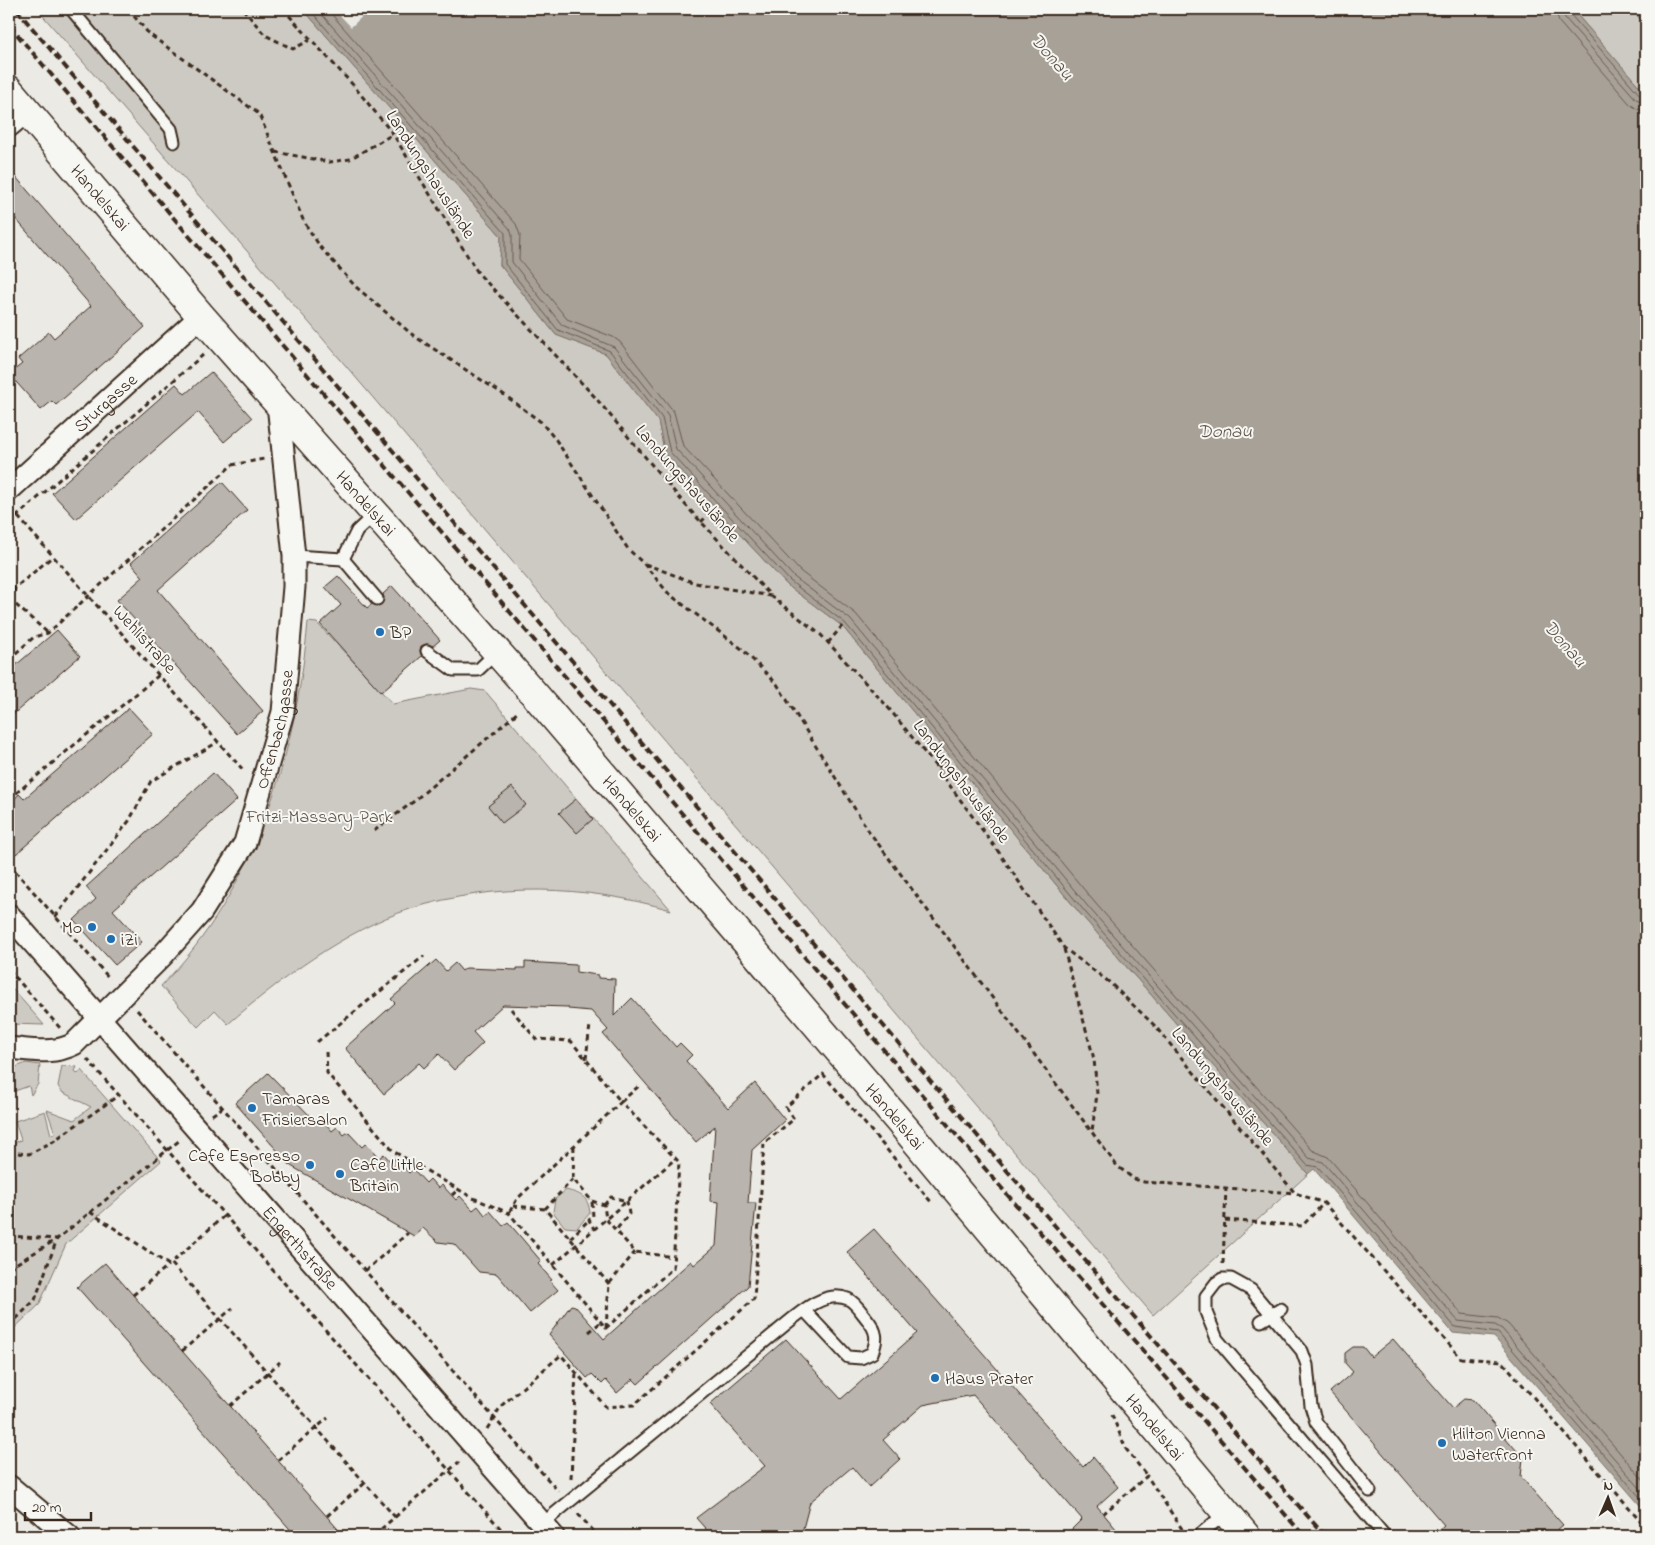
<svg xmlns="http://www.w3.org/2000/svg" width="1655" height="1545" font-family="'Indie Flower',sans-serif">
<rect width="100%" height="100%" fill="#ebeae5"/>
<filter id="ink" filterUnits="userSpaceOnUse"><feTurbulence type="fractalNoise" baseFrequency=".02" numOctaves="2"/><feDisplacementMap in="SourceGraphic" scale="10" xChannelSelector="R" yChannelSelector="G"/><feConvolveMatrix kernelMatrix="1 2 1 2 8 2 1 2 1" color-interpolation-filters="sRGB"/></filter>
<g filter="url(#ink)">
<g fill="#cdcac4" stroke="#847a71">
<path d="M37,9H303L501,236L500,265L556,335L606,354L658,421L665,454L787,585L842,626L1082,916L1308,1174L1153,1315L312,326Z"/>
<path d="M1572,9H1632L1646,26V94Z"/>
<path d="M308,622L317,623L393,704L471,689L485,691L671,910C584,885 496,882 410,909C345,930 279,980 228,1024L215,1010L198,1027L161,986C256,889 296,754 308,622Z"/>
<path d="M9,985L44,1025L9,1024Z"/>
<path d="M26,1063L40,1065L38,1084L31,1095L29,1086L9,1093V1070Z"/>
<path d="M62,1066L77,1067L75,1071L78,1074L81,1070L161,1161L66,1244L39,1305L9,1333V1145L21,1140L15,1121L45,1111L51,1135L55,1133L47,1110L74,1120L91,1107L62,1092L58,1086Z"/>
<path d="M566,1190C581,1194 588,1196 590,1213L577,1228L565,1227L553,1212L555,1199Z"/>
</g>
<g fill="#a8a198" stroke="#7c7167">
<path d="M303,9H1572L1646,94V1512L1494,1337L1453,1333L1314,1169L1308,1174L1082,916L842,626L787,585L665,454L658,421L606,354L556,335L500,265L501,236Z"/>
<path d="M1632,9H1646V26Z"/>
</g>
<path fill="#ebeae5" d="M334,9H370L351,27Z"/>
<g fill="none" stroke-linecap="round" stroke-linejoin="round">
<g stroke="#675a4f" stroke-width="1">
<path d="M309,9L505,233V264L558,330L610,351L662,418L670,452L790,581L845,623L1086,913L1307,1165L1318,1167L1455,1327L1498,1333L1646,1504"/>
<path d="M317,9L510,229L512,235V262L562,325L614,347L668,415L676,449L794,577L850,619L1090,909L1309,1158L1323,1162L1458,1321L1495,1325L1502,1329L1646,1495"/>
<path d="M327,9L516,224L520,235L519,259L567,319L613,337L620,342L674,412L683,446L800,571L856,614L1096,904L1312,1150L1328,1157L1462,1314L1498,1318L1508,1324L1646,1483"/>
<path d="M1555,9L1559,22L1630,104L1637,109L1646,111"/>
<path d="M1563,9L1565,18L1636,99L1646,103"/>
<path d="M1569,9L1570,14L1640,95L1646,97"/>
</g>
</g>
<g fill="#bab4ae" stroke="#3b2a1e">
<path d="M9,169L145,327L56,405L52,401L41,410L9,374L22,364L18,359L49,332L54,338L91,306L9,211Z"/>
<path d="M211,372L252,418L224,442L198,412L76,519L52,493L176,384L185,394Z"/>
<path d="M222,482L247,510L158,590L263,711L237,734L117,600L143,577L131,563Z"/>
<path d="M338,576L367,608L372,604L378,606L382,604L384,598L383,594L392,586L440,640L433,646L427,644L421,646L420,651L422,656L381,692L320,624L341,605L325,587Z"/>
<path d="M57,630L80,656L9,718V671Z"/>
<path d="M129,708L153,734L16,854L9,845V805L19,794L24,799Z"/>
<path d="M213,773L237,800L113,910L142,942L115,965L74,920L96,899L86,887Z"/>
<path d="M512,787L526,805L502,823L488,806Z"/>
<path d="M576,799L593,819L577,833L559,813Z"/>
<path d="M436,960L446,971L455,963L462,971L466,968L517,970V968H525V962L576,965V972L598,975V978L615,979L614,1016L632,998L676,1047L680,1043L692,1055L686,1061L728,1108L755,1083L785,1120L752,1150L748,1203H756L748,1286L638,1384L633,1379L617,1393L606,1380L602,1384L592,1374L587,1378L549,1335L571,1305L575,1306L604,1339L691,1261L694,1265L716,1246L719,1202L710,1201L715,1126L696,1142L603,1034L608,1030L591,1011L568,1009V1007L503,1005L473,1032L483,1043L454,1070L439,1054L424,1068L419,1063L384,1094L345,1048L395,1003L391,999Z"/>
<path d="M268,1073L315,1121L319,1116L332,1131L337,1127L344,1135L348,1132L362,1147L366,1143L379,1158L384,1154L391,1162L396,1158L409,1173L413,1169L426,1183L430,1179L438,1188L442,1185L456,1200L460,1196L473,1210L478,1206L485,1215L490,1211L503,1226L508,1222L541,1261L538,1264L552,1280L550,1281L558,1290L530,1313L497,1274L479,1272L454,1244L438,1242L423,1228L414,1236L291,1166L235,1103Z"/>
<path d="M874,1229L1083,1467L1093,1457L1118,1487L1097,1506L1122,1536H1065L1082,1519L973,1395L923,1405L883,1440L900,1459L869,1487L852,1467L810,1502L801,1536H712L696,1518L765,1466L710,1404L786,1339L841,1399L917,1333L847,1252Z"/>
<path d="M105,1263L133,1295L344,1536H296L77,1287Z"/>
<path d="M1393,1339L1453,1408L1464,1399L1473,1400L1523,1458L1521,1477L1563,1525L1550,1536H1431L1444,1525L1330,1392L1353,1372L1345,1363V1353L1353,1347H1363L1371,1357Z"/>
</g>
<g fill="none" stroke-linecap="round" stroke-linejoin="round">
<g stroke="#3b2a1e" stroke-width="15">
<g id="lane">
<path d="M71,9L171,129L174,142"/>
<path d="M294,556L343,559L377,599"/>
<path d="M343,559L357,531L375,514"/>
<path d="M427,651L453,670H478L497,652"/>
<path d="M1261,1321L1281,1309"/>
<path d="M1370,1491L1316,1422L1311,1406L1307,1365L1302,1351L1251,1290L1231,1279H1222L1216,1283L1206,1296V1312L1217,1339L1385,1536"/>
<path d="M542,1524L775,1333C793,1319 823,1288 848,1299C855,1302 862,1313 867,1319C877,1331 878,1339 872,1353L861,1358L848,1357L805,1311"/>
<path d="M1198,1536L1226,1513"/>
</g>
</g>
<g stroke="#3b2a1e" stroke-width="25">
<g id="street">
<path d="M9,126L27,111"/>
<path id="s1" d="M9,490L201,316"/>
<path id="s2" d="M9,915L553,1536"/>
<path id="s3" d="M9,1048C31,1050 53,1055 74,1044L162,956L202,911L245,843L283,712L294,587V556L278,404"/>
<path d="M9,1486L69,1536"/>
</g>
</g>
<g stroke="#3b2a1e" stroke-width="31">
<g id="primary">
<path id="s4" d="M9,90L201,316L536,696L904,1127L1246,1536"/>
</g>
</g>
<g stroke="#3b2a1e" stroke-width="3" stroke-dasharray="5 4" stroke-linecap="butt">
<path d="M128,9L149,34L259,114L304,222L321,248L356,287L414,336L506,396L541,422L556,440L628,549L644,564L669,594L742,649L777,684L868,830L1117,1166L1134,1179L1144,1182L1295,1193"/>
<path d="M243,9L265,35L293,49L310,40"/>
<path d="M283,9L353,85L393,134L478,273L594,396L688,508L771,596L821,635L886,705L937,768L1000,854L1064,948L1109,982L1154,1025L1295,1193L1324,1203L1461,1358L1502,1361L1646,1527"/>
<path d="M275,152L330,162L350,159L393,134"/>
<path d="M12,510L244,771"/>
<path d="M701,522L715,508"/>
<path d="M9,523L203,355"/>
<path d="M645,564L695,583L771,596"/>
<path d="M9,599L13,596L15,588L53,556"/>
<path d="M9,599L48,633"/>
<path d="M828,643L842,626"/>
<path d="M9,659L34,637L48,633L232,465L264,459"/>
<path d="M937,768L950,757"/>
<path d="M9,799L159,675"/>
<path d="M374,831L413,802L518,712"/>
<path d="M9,864L110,979"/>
<path d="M55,917L129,821L151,781L218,742"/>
<path d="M1064,949L1094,1059L1097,1094L1092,1131"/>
<path d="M9,970L60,1028"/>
<path d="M511,1009L536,1039L571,1041L621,1102L640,1085"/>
<path d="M137,1010L558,1491"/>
<path d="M317,1042L424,956"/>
<path d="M326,1052L327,1073L393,1151L473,1198L509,1213L606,1328L673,1268L679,1162L621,1102L517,1199L509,1213"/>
<path d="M87,1059L507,1536"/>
<path d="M586,1059L590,1025"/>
<path d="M212,1115L222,1108"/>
<path d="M574,1146L573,1179L592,1201L593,1217L589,1220L594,1229"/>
<path d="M9,1152L29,1154L52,1142L119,1095"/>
<path d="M452,1195L459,1189"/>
<path d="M592,1201L604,1205L606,1219L635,1252L674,1257"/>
<path d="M604,1205L611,1197L627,1201L629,1214L616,1230"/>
<path d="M513,1206L545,1209L609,1284"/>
<path d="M545,1209L573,1179"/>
<path d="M90,1212L169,1265"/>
<path d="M224,1216L171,1263L395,1517L373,1536"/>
<path d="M1225,1220L1302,1226L1324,1203"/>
<path d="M9,1236L57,1239L35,1300L9,1326"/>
<path d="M570,1238L589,1220"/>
<path d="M1223,1264L1226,1187"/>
<path d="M553,1265L675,1159"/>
<path d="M9,1268L57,1239L180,1140"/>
<path d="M365,1271L408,1233"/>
<path d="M133,1295L169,1265"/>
<path d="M606,1328L609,1284L635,1252"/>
<path d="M589,1332L601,1322"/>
<path d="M182,1351L233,1308"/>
<path d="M230,1406L280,1362"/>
<path d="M1112,1415L1126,1449L1147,1476"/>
<path d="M487,1429L501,1406L561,1355L606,1407L634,1405L754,1299L764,1143L794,1119L786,1107L823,1074L932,1203"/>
<path d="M278,1460L328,1418"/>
<path d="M571,1478L576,1372"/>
<path d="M578,1514L598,1536"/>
<path d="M1103,1514L1147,1476L1184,1532"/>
<path d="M327,1516L365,1483"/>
<path d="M395,1517L459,1462"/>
<path d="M378,1532L381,1536"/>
</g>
<use href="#lane" stroke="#f6f6f2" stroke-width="11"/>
<use href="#street" stroke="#f6f6f2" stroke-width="21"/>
<use href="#primary" stroke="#f6f6f2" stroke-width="28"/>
<g stroke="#3b2a1e" stroke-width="4" stroke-dasharray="8 4" stroke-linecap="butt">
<path d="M16,9L1016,1181L1325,1536"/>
<path d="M9,25L1005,1192L1304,1536"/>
</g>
</g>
</g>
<g fill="#1f6fb2" stroke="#f6f6f2" stroke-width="2">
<circle cx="380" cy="632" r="5"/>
<circle cx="92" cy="927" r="5"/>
<circle cx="111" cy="939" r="5"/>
<circle cx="252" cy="1108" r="5"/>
<circle cx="310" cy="1165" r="5"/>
<circle cx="340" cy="1174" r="5"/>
<circle cx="935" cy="1378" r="5"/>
<circle cx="1442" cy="1443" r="5"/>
</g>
<g text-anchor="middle" stroke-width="4" stroke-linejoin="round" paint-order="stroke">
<g font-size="18" fill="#3b2a1e" stroke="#f6f6f2">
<text transform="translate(431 174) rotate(57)" y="6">Landungshauslände</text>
<text dy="6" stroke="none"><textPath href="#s4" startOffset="141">Handelskai</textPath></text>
<text dy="6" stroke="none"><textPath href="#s1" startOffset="130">Sturgasse</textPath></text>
<text transform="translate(688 483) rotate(49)" y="6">Landungshauslände</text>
<text dy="6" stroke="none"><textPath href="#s4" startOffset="546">Handelskai</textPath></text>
<text transform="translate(145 639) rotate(48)" y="6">Wehlistraße</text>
<text dy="6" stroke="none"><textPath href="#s3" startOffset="449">Offenbachgasse</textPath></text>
<text transform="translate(962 781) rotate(53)" y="6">Landungshauslände</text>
<text dy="6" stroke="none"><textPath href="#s4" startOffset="951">Handelskai</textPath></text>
<text transform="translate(1223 1086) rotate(50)" y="6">Landungshauslände</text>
<text dy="6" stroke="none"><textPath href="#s4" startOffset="1356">Handelskai</textPath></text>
<text dy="6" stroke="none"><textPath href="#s2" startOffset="442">Engerthstraße</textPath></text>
<text dy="6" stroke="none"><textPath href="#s4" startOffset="1761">Handelskai</textPath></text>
</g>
<g font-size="18" fill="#3b2a1e" stroke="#f6f6f2" text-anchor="start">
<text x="390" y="638">BP</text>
<text x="82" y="933" text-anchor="end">Mo</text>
<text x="121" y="945">iZi</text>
<text x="262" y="1104">Tamaras<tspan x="262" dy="21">Frisiersalon</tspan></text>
<text x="300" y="1161" text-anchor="end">Cafe Espresso<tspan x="300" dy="21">Bobby</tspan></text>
<text x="350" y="1170">Cafe Little<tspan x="350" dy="21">Britain</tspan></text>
<text x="945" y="1384">Haus Prater</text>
<text x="1452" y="1439">Hilton Vienna<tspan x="1452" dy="21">Waterfront</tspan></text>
</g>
<g font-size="18" fill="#605248" stroke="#f6f6f2">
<text x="319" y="822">Fritzi-Massary-Park</text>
</g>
<g font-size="19" font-style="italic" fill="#615449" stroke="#f6f6f2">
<text transform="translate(1053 56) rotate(49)" y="7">Donau</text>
<text x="1225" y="437">Donau</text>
<text transform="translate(1566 643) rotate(49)" y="7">Donau</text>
</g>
</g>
<rect width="1655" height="1545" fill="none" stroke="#f6f6f2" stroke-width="30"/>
<rect x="15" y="15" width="1625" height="1515" fill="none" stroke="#3b2a1e" stroke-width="2" filter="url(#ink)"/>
<g transform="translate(1608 1498) rotate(2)" stroke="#f6f6f2" stroke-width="4" paint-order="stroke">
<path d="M0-4L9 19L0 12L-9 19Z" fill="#3b2a1e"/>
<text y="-8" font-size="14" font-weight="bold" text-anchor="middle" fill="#3b2a1e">N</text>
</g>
<path d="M25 1512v8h66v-8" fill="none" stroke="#3b2a1e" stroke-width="2.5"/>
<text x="32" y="1512" font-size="15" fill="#3b2a1e" stroke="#f6f6f2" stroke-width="4" paint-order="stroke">20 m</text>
</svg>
